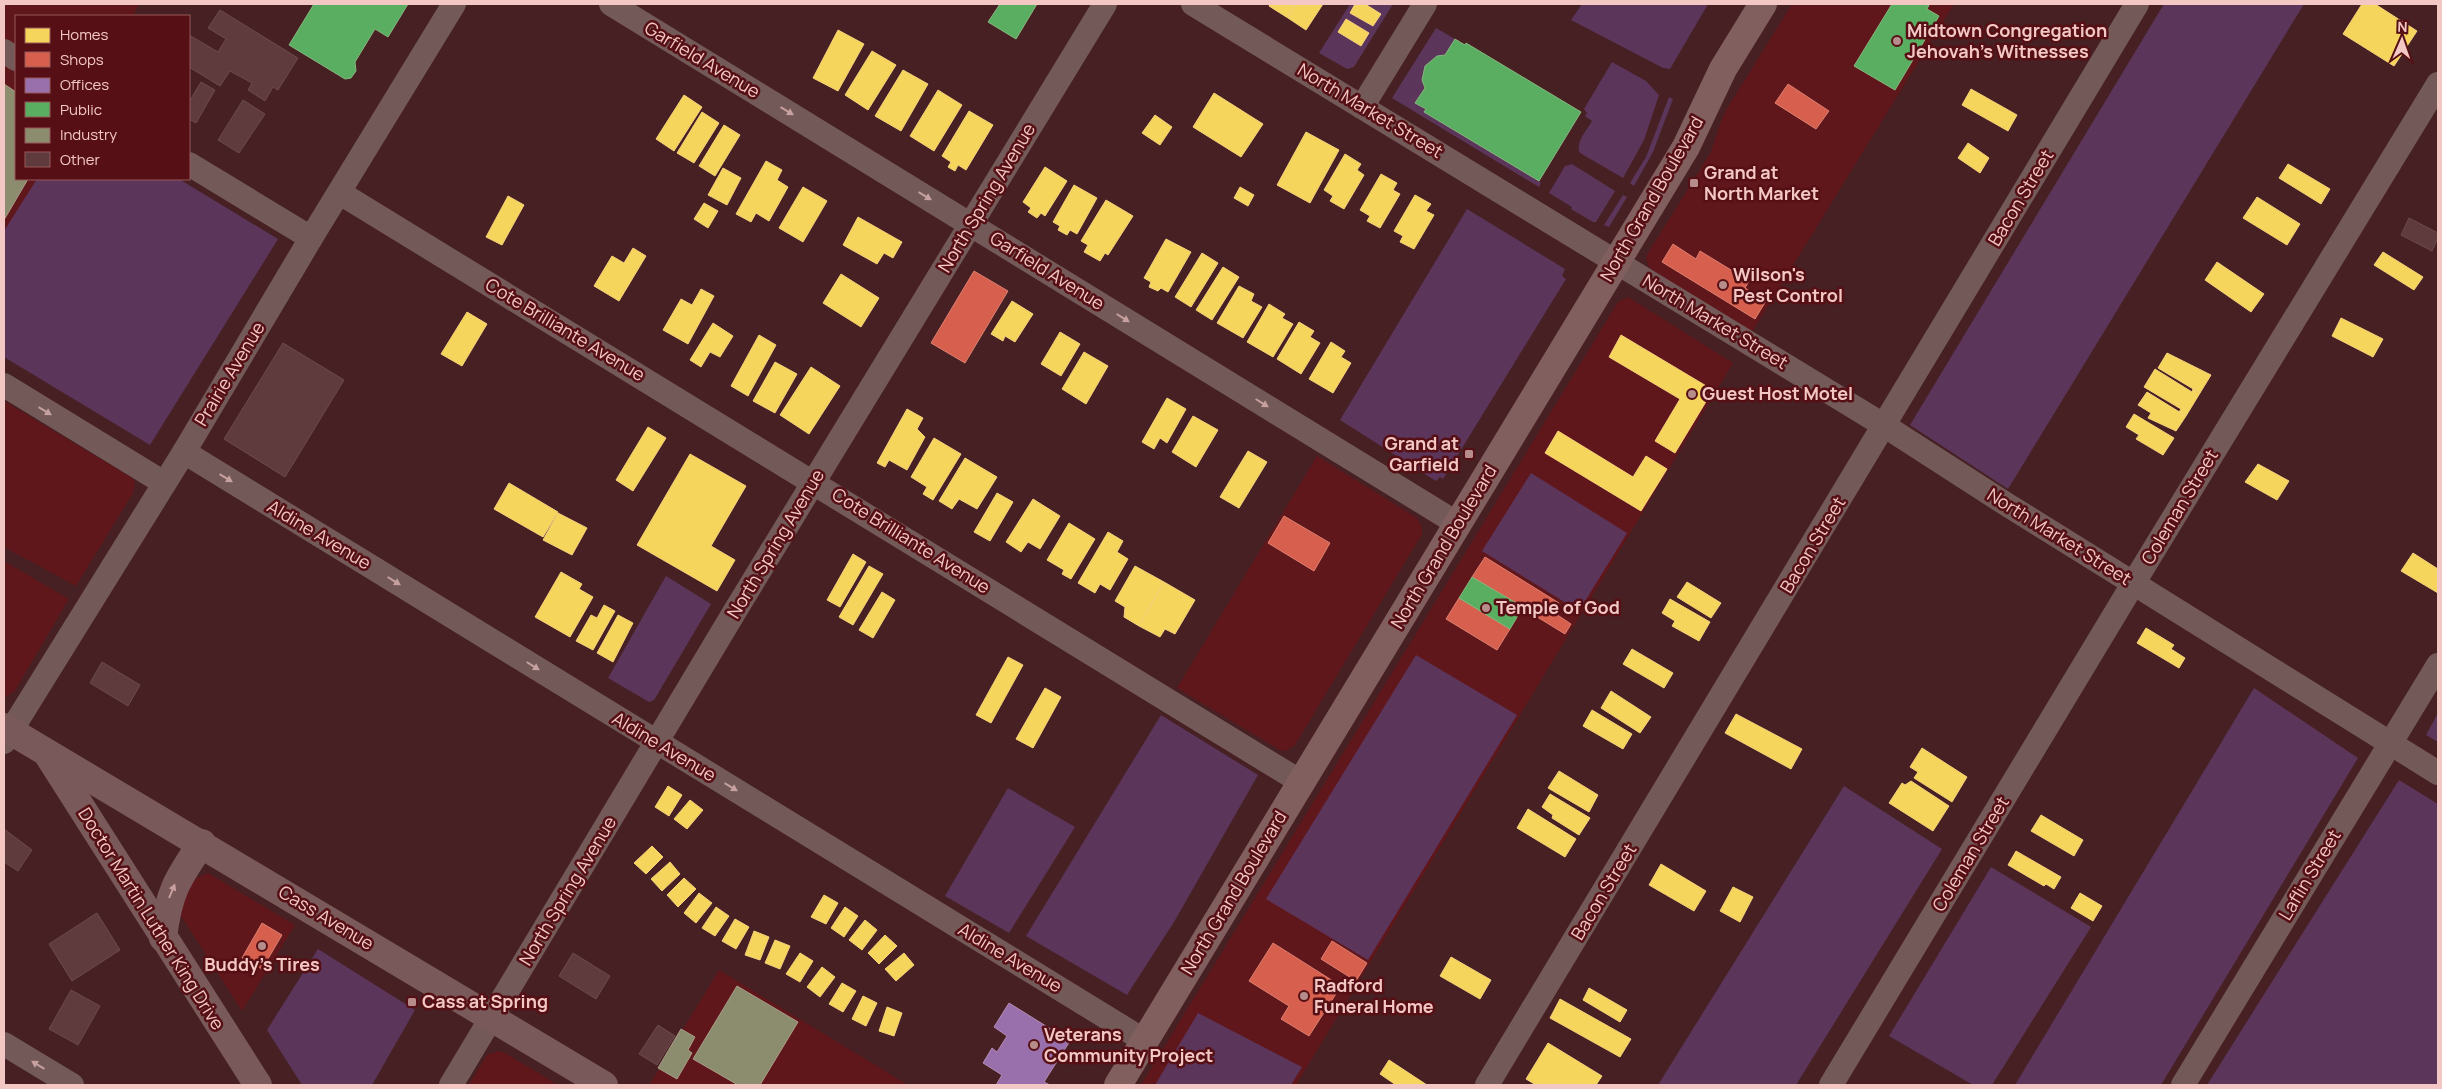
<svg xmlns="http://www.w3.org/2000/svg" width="2442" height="1089" font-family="Manrope,sans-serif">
<rect width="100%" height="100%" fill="#462022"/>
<g fill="#60171b">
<path d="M4,4H139L133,16H16V179H40L4,235Z"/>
<path d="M1792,4H1954L1752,332L1650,269L1646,259L1648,253L1711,152L1721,121L1728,107Z"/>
<path d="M1628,297L1733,363L1296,1085H1141L1618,302Z"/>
<path d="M4,401L132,478L135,482L133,493L76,586L4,547Z"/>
<path d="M1317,456L1417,518L1422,528V534L1295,745L1286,751L1280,750L1177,688Z"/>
<path d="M4,561L69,599L14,692L4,698Z"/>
<path d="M208,873L295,925L242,1011L178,911L179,904L196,878Z"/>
<path d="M719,970L908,1085L650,1084Z"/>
<path d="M499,1051L505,1053L558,1085H469L487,1055Z"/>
</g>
<g fill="#5c355b">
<path d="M1350,4H1393L1354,67L1347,69L1319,53Z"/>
<path d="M1582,4H1708L1670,69L1663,68L1571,20Z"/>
<path d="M2164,4H2304L2008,489L1910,425Z"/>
<path d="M1436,28L1455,39L1445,55L1437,56L1425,66L1422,80L1425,88L1416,103L1426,109L1425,112L1539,181L1541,183L1539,187L1392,98Z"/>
<path d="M1612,62L1646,81L1659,95L1644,140L1623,178L1580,153C1575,142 1587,130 1592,121L1585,116L1587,113L1584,109Z"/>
<path d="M1669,97L1673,99L1653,152L1634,186L1630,183L1646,157Z"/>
<path d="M1572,164L1615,191L1596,222H1593L1571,209L1572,207L1549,193L1565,166Z"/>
<path d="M37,179H179L278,239L150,445L4,357V231Z"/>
<path d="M1623,195L1627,197L1609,227L1604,225Z"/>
<path d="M1467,209L1565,269L1562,276L1566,279L1443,479L1440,477L1436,481L1340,420Z"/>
<path d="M1531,473L1627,533L1579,611L1482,551Z"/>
<path d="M666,576L711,604L654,700L649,702L608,678Z"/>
<path d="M1416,655L1517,715L1368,960L1266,899Z"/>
<path d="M2254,688L2358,758L2161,1085H2015Z"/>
<path d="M2438,713V742L2426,735Z"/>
<path d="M1161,715L1258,775L1174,922L1127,995L1026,936Z"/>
<path d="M2399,780L2438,804V1085H2207Z"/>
<path d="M1844,786L1942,849L1796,1085H1658Z"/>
<path d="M1008,788L1075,827L1009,933L945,896Z"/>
<path d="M1991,867L2091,927L1992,1085H1973L1889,1036Z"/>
<path d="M318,949L415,1010L372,1085H302L267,1030Z"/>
<path d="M1198,1013L1302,1067L1291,1085H1155Z"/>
</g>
<g fill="#f6d55c" stroke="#f5d17b">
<path d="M1270,4H1296L1288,18L1269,6Z"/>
<path d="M1296,4H1323L1306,30L1288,18Z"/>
<path d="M1355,4H1365L1381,14L1373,26L1350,13Z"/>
<path d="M2362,4H2375L2417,31L2394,66L2343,34Z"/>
<path d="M1346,19L1369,33L1361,46L1338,32Z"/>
<path d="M838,30L864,44L838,91L813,78Z"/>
<path d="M872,51L896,65L868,110L845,95Z"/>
<path d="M903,70L928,84L901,131L875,116Z"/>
<path d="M1971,89L2017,115L2008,131L1962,105Z"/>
<path d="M938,90L962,105L934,151L910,136Z"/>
<path d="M1214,93L1263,124L1241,157L1193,127Z"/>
<path d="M684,95L702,107L674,151L656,139Z"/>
<path d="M969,111L993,125L966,170L958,165L955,171L948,167L951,162L942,156Z"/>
<path d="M702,112L719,123L694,163L677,153Z"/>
<path d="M1155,115L1172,127L1160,145L1142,133Z"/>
<path d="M724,125L740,135L715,176L699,166Z"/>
<path d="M1306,132L1339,150L1310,203L1277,185Z"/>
<path d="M1968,143L1989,158L1980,173L1958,158Z"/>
<path d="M1345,154L1361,164L1357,170L1364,175L1344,209L1330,201L1333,196L1324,190Z"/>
<path d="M766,161L782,170L777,180L788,187L769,221L756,213L751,222L736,214Z"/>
<path d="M2288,164L2330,189L2321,204L2279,178Z"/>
<path d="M1045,167L1067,181L1045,216L1041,213L1037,218L1028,212L1031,208L1023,202Z"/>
<path d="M723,168L741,178L727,205L708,195Z"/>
<path d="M1381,174L1397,183L1393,190L1400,194L1380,228L1367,221L1370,216L1360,210Z"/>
<path d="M1074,185L1097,198L1077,234L1070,230L1067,235L1058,230L1060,226L1053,222Z"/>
<path d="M803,187L827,201L803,242L779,228Z"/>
<path d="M1240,187L1254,195L1248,206L1234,198Z"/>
<path d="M1415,195L1431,204L1426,211L1434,215L1414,249L1400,242L1403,236L1394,231Z"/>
<path d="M508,196L524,205L502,245L486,237Z"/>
<path d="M2257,197L2300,224L2287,245L2243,218Z"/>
<path d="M1106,200L1133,216L1108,255L1105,253L1100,261L1084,252L1088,245L1081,241Z"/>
<path d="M704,203L718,211L708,228L694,219Z"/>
<path d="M858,217L902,242L893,258L884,253L877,264L843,245Z"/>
<path d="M1166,239L1191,252L1168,292L1161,288L1158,291L1149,287L1151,282L1144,278Z"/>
<path d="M633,248L646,256L619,301L594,286L612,256L624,263Z"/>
<path d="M2383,252L2423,277L2414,290L2374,265Z"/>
<path d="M1202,253L1218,263L1191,307L1175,297Z"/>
<path d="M2217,262L2264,294L2251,312L2205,280Z"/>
<path d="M1223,267L1239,277L1212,320L1196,310Z"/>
<path d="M841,274L879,298L861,327L823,303Z"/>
<path d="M1239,286L1254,294L1251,301L1262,307L1243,338L1217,323Z"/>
<path d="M701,289L714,296L688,344L663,330L681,299L692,305Z"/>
<path d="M1012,301L1033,314L1015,342L1005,336L1003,341L991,334Z"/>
<path d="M1269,304L1285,314L1282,318L1293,324L1273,357L1247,342Z"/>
<path d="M467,312L487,324L462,366L441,354Z"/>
<path d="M2341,318L2383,339L2373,357L2332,336Z"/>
<path d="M1299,322L1314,331L1310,337L1320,343L1301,374L1277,359Z"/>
<path d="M713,323L733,336L720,357L710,352L701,367L690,360Z"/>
<path d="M1060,332L1080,344L1061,376L1041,364Z"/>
<path d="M759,335L776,345L748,396L731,386Z"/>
<path d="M1621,335L1713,390L1675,453L1655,441L1680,399L1609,357Z"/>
<path d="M1331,342L1345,351L1341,357L1351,363L1333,393L1309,379Z"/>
<path d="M1084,352L1108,366L1086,404L1062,389Z"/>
<path d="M2167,353L2211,375L2200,393L2158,368Z"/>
<path d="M775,362L797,374L775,413L753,401Z"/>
<path d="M811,367L840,386L809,434L780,415Z"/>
<path d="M2155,369L2192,392L2193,389L2200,393L2186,416L2179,412L2181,409L2144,387Z"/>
<path d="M2147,392L2186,416L2176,431L2148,418L2151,413L2138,405Z"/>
<path d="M1167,398L1186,409L1167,443L1160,438L1154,449L1142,442Z"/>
<path d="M907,409L923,418L917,429L925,437L907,470L889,460L885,467L877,463Z"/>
<path d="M2134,414L2174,438L2163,455L2136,439L2139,435L2126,427Z"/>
<path d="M1193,416L1218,430L1196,467L1172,452Z"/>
<path d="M648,427L666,438L633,491L616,480Z"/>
<path d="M1558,431L1633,477L1646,456L1667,469L1641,511L1545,453Z"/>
<path d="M934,438L961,454L933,500L923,494L927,487L911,477Z"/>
<path d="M1248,451L1267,462L1239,508L1220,497Z"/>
<path d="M690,454L746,486L711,546L735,560L717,591L637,545Z"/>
<path d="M965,458L997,477L977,509L959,499L952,509L939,501Z"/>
<path d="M2258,464L2289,481L2277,500L2245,482Z"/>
<path d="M509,483L558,512L543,537L494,509Z"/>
<path d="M997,493L1013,502L990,541L974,532Z"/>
<path d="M1033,499L1060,516L1040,549L1028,542L1021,552L1006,542Z"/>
<path d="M558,513L587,528L572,555L543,540Z"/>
<path d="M1069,523L1095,539L1071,579L1062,574L1064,570L1047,560Z"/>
<path d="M1108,532L1123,541L1117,552L1128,559L1110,590L1100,584L1095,593L1078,583Z"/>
<path d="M2413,553L2438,569V593L2401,571Z"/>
<path d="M853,554L866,562L840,607L827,600Z"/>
<path d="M869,566L883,574L853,625L839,617Z"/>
<path d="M1135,566L1164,582L1139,626L1124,617L1125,607L1115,601Z"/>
<path d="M561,572L582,584L579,589L593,597L570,637L535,617Z"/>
<path d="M1164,582L1195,600L1175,634L1165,629L1160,637L1139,626Z"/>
<path d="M1687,582L1721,603L1711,618L1677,597Z"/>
<path d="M882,592L895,600L873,638L859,630Z"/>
<path d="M1670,599L1710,622L1699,641L1672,626L1675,621L1662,613Z"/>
<path d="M604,605L615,611L593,650L576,641L591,615L597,618Z"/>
<path d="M618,615L633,623L613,662L597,653Z"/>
<path d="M2146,628L2174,645L2171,649L2185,658L2179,668L2137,643Z"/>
<path d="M1632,649L1673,673L1664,688L1623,664Z"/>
<path d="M1008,657L1023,665L991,723L976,715Z"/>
<path d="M1045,688L1061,697L1033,748L1016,739Z"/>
<path d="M1611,691L1651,717L1640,733L1601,708Z"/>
<path d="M1592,710L1632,734L1623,749L1583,726Z"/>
<path d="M1736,714L1802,749L1791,769L1725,733Z"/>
<path d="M1922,748L1967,777L1952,802L1914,778L1918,772L1910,767Z"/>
<path d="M1559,771L1598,795L1589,812L1548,788Z"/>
<path d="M1911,781L1949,806L1933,831L1889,803L1902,783L1905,785Z"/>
<path d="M668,786L682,795L669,816L655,807Z"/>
<path d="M1550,794L1590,818L1579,835L1552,818L1553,815L1542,807Z"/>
<path d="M690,800L703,810L687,829L674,819Z"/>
<path d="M1528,809L1576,839L1565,857L1517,828Z"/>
<path d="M2041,815L2083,840L2074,856L2031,831Z"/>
<path d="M652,846L663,857L646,874L634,863Z"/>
<path d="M2016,851L2061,877L2054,889L2046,884L2044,886L2008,865Z"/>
<path d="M670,862L680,874L662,891L651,879Z"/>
<path d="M1661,864L1706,891L1694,911L1649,885Z"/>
<path d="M684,878L696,889L678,907L667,895Z"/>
<path d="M1733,887L1753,897L1740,922L1720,911Z"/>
<path d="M699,893L712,903L696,923L684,913Z"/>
<path d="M2080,893L2102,906L2093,921L2071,908Z"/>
<path d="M824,895L838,903L826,924L811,917Z"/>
<path d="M716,907L729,916L715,936L702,928Z"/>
<path d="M845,907L858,916L844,937L831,928Z"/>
<path d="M735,919L749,927L736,949L722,941Z"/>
<path d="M865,920L877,930L862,950L849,940Z"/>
<path d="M754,931L769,937L760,960L745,955Z"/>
<path d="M885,935L897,946L879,964L868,953Z"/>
<path d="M775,940L790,946L780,969L765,963Z"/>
<path d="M800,953L813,961L800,982L786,974Z"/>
<path d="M904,953L914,965L896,981L885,969Z"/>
<path d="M1451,957L1491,980L1480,999L1440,976Z"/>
<path d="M822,967L835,977L820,997L807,987Z"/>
<path d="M842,983L856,991L843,1012L829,1004Z"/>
<path d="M1589,988L1627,1010L1620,1022L1583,1000Z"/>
<path d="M863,996L877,1003L866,1026L852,1019Z"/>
<path d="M1560,999L1631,1039L1620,1057L1550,1018Z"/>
<path d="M887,1007L902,1013L894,1036L879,1031Z"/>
<path d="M1548,1043L1602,1076L1596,1085H1536L1526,1079Z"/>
<path d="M1389,1060L1427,1085H1396L1380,1074Z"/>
</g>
<g fill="#d6604d" stroke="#df7f71">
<path d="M1788,84L1829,111L1816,129L1775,103Z"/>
<path d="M1673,244L1696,259L1700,251L1749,281L1745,288L1766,301L1755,319L1662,262Z"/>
<path d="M974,271L1008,291L965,363L931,343Z"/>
<path d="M1284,516L1330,543L1314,571L1268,543Z"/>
<path d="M1485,557L1559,603L1553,612L1571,624L1565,634L1472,577Z"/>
<path d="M1459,598L1510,629L1497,650L1446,619Z"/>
<path d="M262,923L282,935L262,969L242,958Z"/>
<path d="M1332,941L1367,963L1356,981L1321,959Z"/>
<path d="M1273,943L1341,986L1309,1036L1281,1019L1289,1006L1249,981Z"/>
</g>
<path fill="#9970ab" stroke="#b48ab2" d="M1009,1003L1070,1041L1044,1082L1050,1085H996L1002,1075L983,1063L992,1048L997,1052L1007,1036L994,1027Z"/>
<g fill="#5aae61" stroke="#88b67f">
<path d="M314,4H408L388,37L375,29L355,62L356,71L351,78L345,79L289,45Z"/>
<path d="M1000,4H1037L1016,39L988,22Z"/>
<path d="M1892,4H1927L1929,5L1927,9L1939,16L1895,90L1854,66Z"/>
<path d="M1455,39L1465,45L1466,43L1581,112L1539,181L1424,112L1426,109L1415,103L1425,88L1422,80L1425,66L1437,56L1445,55Z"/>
<path d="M1472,577L1523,607L1510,629L1459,598Z"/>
</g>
<g fill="#8c8c6e" stroke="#ab9e88">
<path d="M4,84L16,92V179H28L4,220Z"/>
<path d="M737,986L798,1022L760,1085H738L693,1059Z"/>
<path d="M681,1029L695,1037L688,1050L692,1053L677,1079L658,1068Z"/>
</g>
<g fill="#603b3d" stroke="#6b4b4c">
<path d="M220,10L298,58L278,90L273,87L265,101L248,90L252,83L230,71L220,86L189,67V35L218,52L226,39L208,28Z"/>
<path d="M201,82L215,90L196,123L189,119V102Z"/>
<path d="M243,100L265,114L239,153L218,140Z"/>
<path d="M2409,218L2438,233V238L2432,251L2401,235Z"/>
<path d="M283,343L344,380L285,477L224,439Z"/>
<path d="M102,662L140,685L128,706L90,683Z"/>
<path d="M4,829L32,850L18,871L4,862Z"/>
<path d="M97,913L120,950L72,981L49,944Z"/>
<path d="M573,953L610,976L596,999L559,976Z"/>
<path d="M71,990L100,1006L78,1045L49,1029Z"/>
<path d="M658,1025L675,1036L657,1065L639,1054Z"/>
</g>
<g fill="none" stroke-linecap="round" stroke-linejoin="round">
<g stroke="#735a59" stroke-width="24">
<path d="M611,4L1458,524"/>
<path d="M1193,4L1885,426L2006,504L2438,773"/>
<path d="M4,51L16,59"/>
<path d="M1362,107L1425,4"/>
<path d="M189,164L311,238"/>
<path d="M340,193L1301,782"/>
<path d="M4,385L164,483"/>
<path d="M184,452L1145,1041"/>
<path d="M4,742L184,452L311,238L454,4"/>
<path d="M4,1044L72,1085"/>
<path d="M451,1085L735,611L1105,4"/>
<path d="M1487,1085L2137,4"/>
<path d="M1831,1085L2133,584L2438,84"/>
<path d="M2183,1085L2438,665"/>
</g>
<g stroke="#795959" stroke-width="28">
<path d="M4,727L604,1085"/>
<path d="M48,755L258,1085"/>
<path d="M163,938C168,894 177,879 202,843"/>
</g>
<path stroke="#825f5f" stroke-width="28" d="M1118,1085L1686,147L1723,69L1763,4"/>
</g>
<defs><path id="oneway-solid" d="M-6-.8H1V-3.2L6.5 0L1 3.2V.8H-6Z" transform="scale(1.25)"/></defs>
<g fill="#c6a19f">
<use href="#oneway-solid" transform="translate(787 111) rotate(31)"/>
<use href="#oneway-solid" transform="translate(925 196) rotate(31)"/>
<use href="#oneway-solid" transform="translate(1123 318) rotate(32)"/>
<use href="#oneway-solid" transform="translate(1262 403) rotate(32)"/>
<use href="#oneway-solid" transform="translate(45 411) rotate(31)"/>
<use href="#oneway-solid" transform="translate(226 478) rotate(31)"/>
<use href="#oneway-solid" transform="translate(394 581) rotate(32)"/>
<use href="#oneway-solid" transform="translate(533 666) rotate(32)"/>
<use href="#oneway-solid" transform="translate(731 787) rotate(31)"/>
<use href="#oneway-solid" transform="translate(38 1065) rotate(-149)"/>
</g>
<use fill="#c8a09f" href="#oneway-solid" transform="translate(172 891) rotate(-67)"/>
<g fill="#b68d8b" stroke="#561015" stroke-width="2">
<circle cx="1897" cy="41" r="5"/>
<rect x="1689" y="178" width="10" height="10" rx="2.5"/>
<circle cx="1723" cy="285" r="5"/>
<circle cx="1692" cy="394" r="5"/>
<rect x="1464" y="449" width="10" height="10" rx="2.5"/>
<circle cx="1486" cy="608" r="5"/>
<circle cx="262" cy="946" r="5"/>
<circle cx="1304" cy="996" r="5"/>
<rect x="407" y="997" width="10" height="10" rx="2.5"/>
<circle cx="1034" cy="1045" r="5"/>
</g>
<g text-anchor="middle" stroke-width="5" stroke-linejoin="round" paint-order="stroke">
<g font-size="18" font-weight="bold" fill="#f3c7c4" stroke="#561015" text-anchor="start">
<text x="1907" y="37">Midtown Congregation<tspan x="1907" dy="21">Jehovah's Witnesses</tspan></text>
<text x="1704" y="179">Grand at<tspan x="1704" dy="21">North Market</tspan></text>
<text x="1733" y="281">Wilson's<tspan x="1733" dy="21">Pest Control</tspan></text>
<text x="1702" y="400">Guest Host Motel</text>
<text x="1459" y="450" text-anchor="end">Grand at<tspan x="1459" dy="21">Garfield</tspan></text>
<text x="1496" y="614">Temple of God</text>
<text x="262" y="971" text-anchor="middle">Buddy's Tires</text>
<text x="1314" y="992">Radford<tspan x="1314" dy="21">Funeral Home</tspan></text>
<text x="422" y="1008">Cass at Spring</text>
<text x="1044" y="1041">Veterans<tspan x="1044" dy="21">Community Project</tspan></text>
</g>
<g font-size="18" fill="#f3c7c4" stroke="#561015">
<text transform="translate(702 60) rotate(31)" y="6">Garfield Avenue</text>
<text transform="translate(1370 111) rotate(31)" y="6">North Market Street</text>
<text transform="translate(987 198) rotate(-59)" y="6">North Spring Avenue</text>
<text transform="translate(2021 198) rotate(-59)" y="6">Bacon Street</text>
<text transform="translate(1652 199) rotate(-60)" y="6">North Grand Boulevard</text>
<text transform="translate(1047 271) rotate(32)" y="6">Garfield Avenue</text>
<text transform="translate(1715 322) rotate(31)" y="6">North Market Street</text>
<text transform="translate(565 330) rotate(31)" y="6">Cote Brilliante Avenue</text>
<text transform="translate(230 374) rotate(-59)" y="6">Prairie Avenue</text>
<text transform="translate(2180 507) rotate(-59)" y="6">Coleman Street</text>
<text transform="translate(319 535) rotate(31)" y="6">Aldine Avenue</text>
<text transform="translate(2059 537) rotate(32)" y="6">North Market Street</text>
<text transform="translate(911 541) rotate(32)" y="6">Cote Brilliante Avenue</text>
<text transform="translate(776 544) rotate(-59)" y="6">North Spring Avenue</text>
<text transform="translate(1813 545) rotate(-59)" y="6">Bacon Street</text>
<text transform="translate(1444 547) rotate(-59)" y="6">North Grand Boulevard</text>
<text transform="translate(664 747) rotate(31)" y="6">Aldine Avenue</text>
<text transform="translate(1971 854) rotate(-59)" y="6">Coleman Street</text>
<text transform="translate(2310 875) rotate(-59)" y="6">Laflin Street</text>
<text transform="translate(568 891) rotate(-59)" y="6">North Spring Avenue</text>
<text transform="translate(1604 892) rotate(-59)" y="6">Bacon Street</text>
<text transform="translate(1234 893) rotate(-59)" y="6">North Grand Boulevard</text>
<text transform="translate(326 918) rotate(31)" y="6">Cass Avenue</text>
<text transform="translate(151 919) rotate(58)" y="6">Doctor Martin Luther King Drive</text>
<text transform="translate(1010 958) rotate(31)" y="6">Aldine Avenue</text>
</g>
</g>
<rect width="2442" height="1089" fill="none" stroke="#f3c7c4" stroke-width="10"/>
<rect x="15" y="15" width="175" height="165" fill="#561015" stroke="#95595b"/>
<rect x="25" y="28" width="25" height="15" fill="#f6d55c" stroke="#95595b"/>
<text x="60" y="40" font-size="15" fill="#f3c7c4">Homes</text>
<rect x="25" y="52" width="25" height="15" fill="#d6604d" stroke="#95595b"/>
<text x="60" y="65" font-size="15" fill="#f3c7c4">Shops</text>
<rect x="25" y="78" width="25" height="15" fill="#9970ab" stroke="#95595b"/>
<text x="60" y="90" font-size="15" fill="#f3c7c4">Offices</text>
<rect x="25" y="102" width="25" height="15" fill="#5aae61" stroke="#95595b"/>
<text x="60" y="115" font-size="15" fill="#f3c7c4">Public</text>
<rect x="25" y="128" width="25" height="15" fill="#8c8c6e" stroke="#95595b"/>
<text x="60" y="140" font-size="15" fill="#f3c7c4">Industry</text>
<rect x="25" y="152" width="25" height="15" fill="#603b3d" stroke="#95595b"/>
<text x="60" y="165" font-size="15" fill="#f3c7c4">Other</text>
<g transform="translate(2402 40) rotate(2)" stroke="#561015" stroke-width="4" paint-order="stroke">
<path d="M0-4L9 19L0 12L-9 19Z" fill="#f3c7c4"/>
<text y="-8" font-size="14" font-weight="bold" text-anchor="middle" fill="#f3c7c4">N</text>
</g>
</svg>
